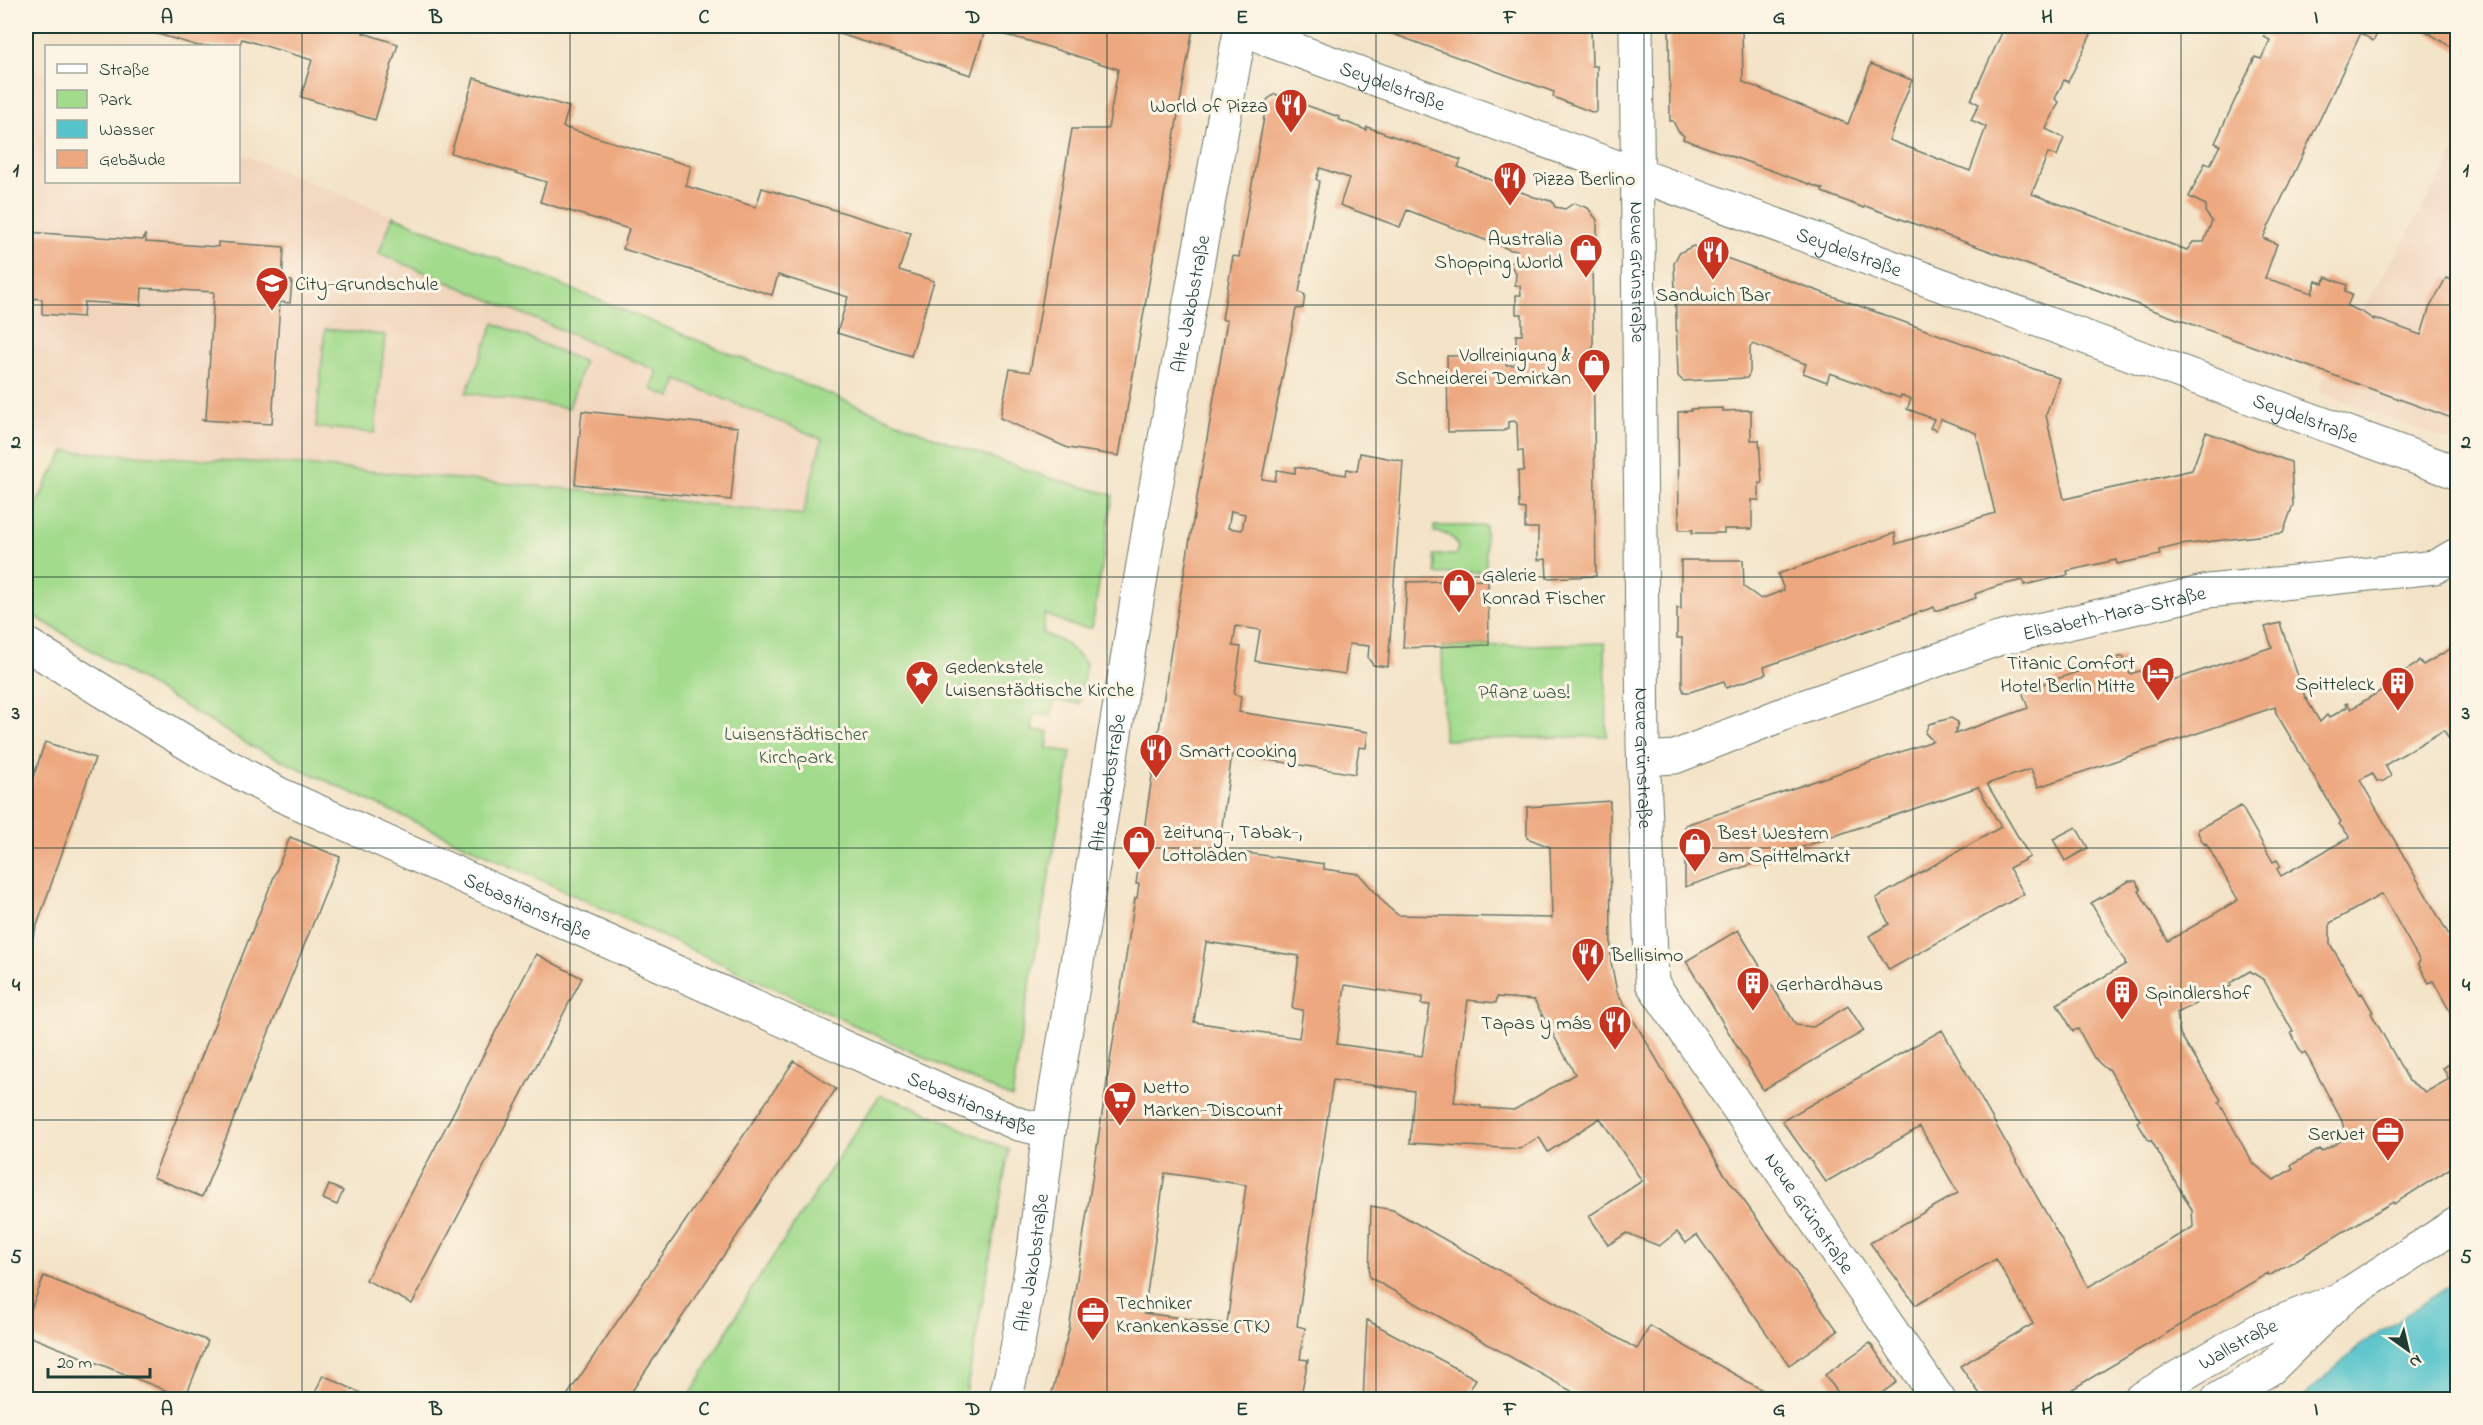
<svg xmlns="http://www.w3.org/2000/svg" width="2483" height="1425" font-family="'Indie Flower',sans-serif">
<rect width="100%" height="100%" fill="#fcf5e5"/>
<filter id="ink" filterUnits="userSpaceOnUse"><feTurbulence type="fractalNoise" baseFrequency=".0167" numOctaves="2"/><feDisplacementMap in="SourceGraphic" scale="12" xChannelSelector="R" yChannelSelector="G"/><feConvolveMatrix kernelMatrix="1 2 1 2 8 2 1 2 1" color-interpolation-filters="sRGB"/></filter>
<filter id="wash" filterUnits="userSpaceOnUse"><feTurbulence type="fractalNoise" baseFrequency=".008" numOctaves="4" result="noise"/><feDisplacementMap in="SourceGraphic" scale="24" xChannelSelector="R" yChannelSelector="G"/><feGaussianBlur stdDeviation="1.35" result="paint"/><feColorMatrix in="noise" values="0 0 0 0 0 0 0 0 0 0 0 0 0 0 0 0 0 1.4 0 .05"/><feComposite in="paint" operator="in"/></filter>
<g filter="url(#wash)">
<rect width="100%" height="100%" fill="#f3e3c7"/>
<g fill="#f1d5bd">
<path d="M26,67L46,75V182H238L239,153L393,216L379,253L658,371L651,389L670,397L678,379L822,439L803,515L558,488L302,465L26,447Z"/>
<path d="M2457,149V444L2319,392L2326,373Z"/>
</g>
<g fill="#a3db8d" stroke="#618c60" stroke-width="1.5">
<path d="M393,216L949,443L1050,478L1113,495L1092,628L1073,626L1045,614L1043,633L1065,643L1086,663L1079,704L1055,700L1051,715L1033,713L1032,730L1049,732L1047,748L1071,752L1024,1017L1012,1098L251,746L26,611L34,510L47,482L65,451L302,465L558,488L803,515L822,439L678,380L671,397L651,389L658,371L379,253Z"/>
<path d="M494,323L584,362L569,408L466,393Z"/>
<path d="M325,329L385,335L375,433L316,427Z"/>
<path d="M1434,526H1485L1486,572L1436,574L1434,555H1455L1458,548C1454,536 1446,533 1434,532Z"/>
<path d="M1605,643L1607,736L1444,740L1442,647Z"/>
<path d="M880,1095L917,1108L1009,1150L965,1399H688L751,1290Z"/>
</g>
<path fill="#55c3ca" stroke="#3a807f" stroke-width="1.5" d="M2457,1281V1399H2301L2361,1345Z"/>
<g id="blocks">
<g fill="#eda87f" fill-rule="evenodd">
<path d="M131,26H366L363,33L398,44L375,120L301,97L312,60L242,39L239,46H198Z"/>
<path d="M814,26H1185L1193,28L1119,456L1068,448L1000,418L1010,369L1030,372L1072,129H1108L1118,69L1029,41L985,30L971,75Z"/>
<path d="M1371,26H1591L1592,66H1597V111L1594,113L1553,97L1554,92Z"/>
<path d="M1669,26H1742L1743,82L1848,124L1871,64L1912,80L1889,140L1970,171L1986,127L1971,120L1979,104L1971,100L2005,26H2095L2068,82L2064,80L2055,99L2059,102L2046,129L2064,138L2057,156L2048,153L2032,194L2187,250L2193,242H2204L2212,221L2205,212L2206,205L2189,197L2205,163L2210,165L2220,145L2215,143L2255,57L2261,59L2270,40L2264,37L2270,26H2382L2373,41L2361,33L2263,238L2277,244L2265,278L2312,293L2316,281L2323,283L2326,277L2347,285L2345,292L2352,295L2347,306L2362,312L2374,320V318L2421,335L2429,309L2446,278L2454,281L2457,275V420L1865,206L1864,208L1822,192L1823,189L1683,139L1684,136L1678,131L1673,121H1670Z"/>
<path d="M2417,26H2457V51L2421,28Z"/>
<path d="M474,78L569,107L563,127L691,166L686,186L756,207L762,188L911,233L899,270L934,281L911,356L837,333L848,297L778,275L772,295L623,249L629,229L540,202L546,182L451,153Z"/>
<path d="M1275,94L1339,117L1338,119L1366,130L1367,127L1461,160L1458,167L1534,197L1552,201L1555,207L1565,209L1574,203L1588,208L1597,220V235L1587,242L1588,253L1592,256L1596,576L1547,578L1546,559L1538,560V528H1525V509L1519,508L1518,471H1524L1523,451H1518L1517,424L1515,421L1508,422V428L1503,431L1448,432L1447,356L1503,355L1506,359V365H1514L1516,362V335H1522V314H1516V295H1521L1520,286L1515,285L1516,273L1509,264L1513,261L1517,250H1511L1407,210L1400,227L1340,205L1349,178L1320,168L1316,179L1319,181L1299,292L1305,295L1303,308L1296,309L1262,479L1275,481L1277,470L1295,473V467L1346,475L1347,469L1357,471L1360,453L1403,461L1388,667L1373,665L1368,658L1369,646L1349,644L1345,674L1255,661L1260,630L1236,626L1233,646L1241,647L1234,694L1241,696L1239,712L1368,732L1366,748L1359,747L1355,774L1232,754L1218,854L1239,857L1240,852L1324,864V869L1359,874L1388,907L1398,915L1552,918L1550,847L1527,838V807L1610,801L1611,962L1617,992L1721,1169L1838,1331L1789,1365L1697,1235L1686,1243L1677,1232L1659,1246L1627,1233L1608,1245L1589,1216L1642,1181L1600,1118L1548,1152L1539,1137L1520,1149L1410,1143L1414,1091L1333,1080L1297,1326L1305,1328L1300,1359L1308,1360L1300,1400H1050L1069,1330L1135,898H1137L1139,884H1136L1170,656L1227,321L1222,319L1233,256L1239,257L1267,100ZM1231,511L1245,514L1242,530L1228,528ZM1206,942L1299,956L1292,1008L1303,1010L1299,1038L1194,1022ZM1345,985L1423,997L1421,1004L1430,1005L1422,1056L1337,1044ZM1497,997L1534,1000L1575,1074L1514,1110L1481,1108V1106L1454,1102L1468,1000L1496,1003ZM1165,1173L1246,1185L1227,1324L1144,1313Z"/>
<path d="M26,232L143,240L145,234L146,242L218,247V242L284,247L282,281H292L290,303L280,302L272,424L201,420L206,418L214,292L142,288L141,305L84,302L83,317L42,314V299L26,298Z"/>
<path d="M1693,246L2059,378L2046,415L2064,499L2192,470L2206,432L2291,462L2293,505L2283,533L2180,545L2159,550L2160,555L2117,564L2116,560L2067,571L2068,575L2024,585L2023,580L1997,586L1975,594L1976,598L1935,611L1934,607L1764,667L1766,674L1726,688L1724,681L1690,692H1684L1682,687V638H1677V608L1681,609V560H1743L1744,587L1761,599L1784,590L1778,574L1895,533L1896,544L1995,513L1976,433L1941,419L1936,430L1930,428L1934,419L1907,409L1911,399L1901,395L1900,398L1830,373L1827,382L1803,373L1806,364L1753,344L1750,347V372L1747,378L1683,381L1678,376L1674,263L1679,253Z"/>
<path d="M1723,408V411L1751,410V440H1759L1762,483H1759V500H1752V529H1724V533H1692L1693,530H1679L1678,412L1691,411V409Z"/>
<path d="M582,411L738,427L731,500L575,484Z"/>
<path d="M1488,580L1489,645L1403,648L1407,582Z"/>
<path d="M2280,623L2305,697L2320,722L2327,715L2329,718L2347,707L2345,704L2347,703L2351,709L2400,679L2396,674H2400L2418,663L2417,662L2419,660L2423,665L2457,645V737L2448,738L2444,730L2385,765L2391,776L2382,782L2377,781L2372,773L2360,780L2457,949V1024L2433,981L2429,983L2418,963L2420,961L2382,894L2330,923V944L2360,994L2362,993L2373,1012L2371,1013L2409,1081L2426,1092L2449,1079L2443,1068L2451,1063L2457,1067V1164L2394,1204L2393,1202L2269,1276L2268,1273L2054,1400H1984L1960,1366L2033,1324L1996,1259L1916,1305L1870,1243L1958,1193L1920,1127L1826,1182L1782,1121L1942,1030L2088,1287L2193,1227L2192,1210L2151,1140L2149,1141L2137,1122L2140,1120L2109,1069H2106L2094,1058L2078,1029L2073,1031L2057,1004L2126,964L2091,903L2129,881H2136L2141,890L2139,891L2168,941L2238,900L2206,843L2204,844L2198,833V829L2241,806L2273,862L2277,860L2281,867L2277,869L2281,876L2350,837L2339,824L2341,822L2276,713L2275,707L2038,787L2031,769L1987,784L2030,857L2009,868L2024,894L1889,970L1869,936L1889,924L1876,898L2001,827L1978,787L1685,887V825L1933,741L1925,733L1929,724L1951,718L1958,722L1955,734L2028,708L2022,691L2123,656L2130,674L2164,663L2170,681L2272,647L2265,627ZM2250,971L2264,980L2293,1032L2291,1033L2302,1054L2305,1052L2342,1121L2346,1138L2321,1152L2320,1149L2291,1165L2293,1168L2274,1180L2252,1162L2219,1102L2221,1100L2180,1034L2177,1013L2231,986L2230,983Z"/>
<path d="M45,742L95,758L26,957V799Z"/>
<path d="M2076,827L2088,848L2065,861L2053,839Z"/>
<path d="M290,837L340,857L202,1197L153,1177Z"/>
<path d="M1738,930L1796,1025L1813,1027L1848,1006L1864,1031L1763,1090L1686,961Z"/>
<path d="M536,954L582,978L412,1304L366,1280Z"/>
<path d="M794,1061L836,1089L626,1400H564Z"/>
<path d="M329,1185L343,1191L337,1205L323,1199Z"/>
<path d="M1371,1206L1393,1210L1637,1349L1650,1326L1780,1400H1587L1369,1277Z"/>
<path d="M44,1276L208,1341L185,1398L26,1335V1322Z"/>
<path d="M1367,1320L1476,1379L1464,1400H1363Z"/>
<path d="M1870,1343L1897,1382L1882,1393L1886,1400H1837L1839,1394L1825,1375Z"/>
<path d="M323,1375L369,1397L368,1400H312Z"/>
</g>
</g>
</g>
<g filter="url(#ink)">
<use href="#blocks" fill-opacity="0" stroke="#697767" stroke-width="1.5"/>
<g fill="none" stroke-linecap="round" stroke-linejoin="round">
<g stroke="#697767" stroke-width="35">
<g id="minor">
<path id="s1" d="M1242,26L1271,41L2458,473"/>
<path id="s2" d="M1636,26L1643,746L1652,983L1939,1400"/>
<path id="s3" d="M26,644L205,754L279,794L888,1067L1018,1124L1049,1131"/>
<path id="s4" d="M1644,759L1675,757L1791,711L1998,639L2208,591L2435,567L2458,554"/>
<path id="s5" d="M1005,1400L1016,1354L1033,1258L1049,1131L1155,492L1241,26"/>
<path id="s6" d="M2139,1400L2257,1331L2329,1303"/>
<path d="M2217,1400L2271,1368L2342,1298L2458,1223"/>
</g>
</g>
<use href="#minor" stroke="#fff" stroke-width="33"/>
</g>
</g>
<path fill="none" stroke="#1f3d34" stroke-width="1.5" stroke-opacity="0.55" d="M302,26V1400M570,26V1400M839,26V1400M1107,26V1400M1376,26V1400M1644,26V1400M1913,26V1400M2181,26V1400M26,305H2458M26,577H2458M26,848H2458M26,1120H2458"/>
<defs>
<g id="restaurant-pin" transform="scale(1.725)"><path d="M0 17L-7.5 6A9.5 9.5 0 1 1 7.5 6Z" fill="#c8321e" stroke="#fcf5e5"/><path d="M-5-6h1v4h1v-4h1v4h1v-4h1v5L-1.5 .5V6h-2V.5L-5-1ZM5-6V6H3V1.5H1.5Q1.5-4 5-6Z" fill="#fff"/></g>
<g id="shop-pin" transform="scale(1.725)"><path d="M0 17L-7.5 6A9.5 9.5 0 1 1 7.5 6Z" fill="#c8321e" stroke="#fcf5e5"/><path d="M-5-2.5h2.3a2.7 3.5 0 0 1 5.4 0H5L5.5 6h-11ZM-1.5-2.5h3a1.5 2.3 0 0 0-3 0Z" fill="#fff"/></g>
<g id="school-pin" transform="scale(1.725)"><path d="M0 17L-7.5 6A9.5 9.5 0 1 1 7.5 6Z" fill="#c8321e" stroke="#fcf5e5"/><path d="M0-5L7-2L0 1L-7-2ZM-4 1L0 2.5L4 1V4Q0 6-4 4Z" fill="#fff"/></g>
<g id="hotel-pin" transform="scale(1.725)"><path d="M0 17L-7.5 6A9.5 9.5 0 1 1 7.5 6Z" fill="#c8321e" stroke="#fcf5e5"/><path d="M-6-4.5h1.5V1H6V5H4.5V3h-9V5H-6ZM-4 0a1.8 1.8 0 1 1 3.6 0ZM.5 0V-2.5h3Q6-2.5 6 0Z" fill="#fff"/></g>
<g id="sight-pin" transform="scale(1.725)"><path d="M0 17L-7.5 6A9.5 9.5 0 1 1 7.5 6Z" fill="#c8321e" stroke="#fcf5e5"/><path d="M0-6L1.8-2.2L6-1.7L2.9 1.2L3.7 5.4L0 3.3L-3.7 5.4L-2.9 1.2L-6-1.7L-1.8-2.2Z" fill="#fff"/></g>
<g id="building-pin" transform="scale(1.725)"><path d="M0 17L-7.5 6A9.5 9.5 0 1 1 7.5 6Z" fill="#c8321e" stroke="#fcf5e5"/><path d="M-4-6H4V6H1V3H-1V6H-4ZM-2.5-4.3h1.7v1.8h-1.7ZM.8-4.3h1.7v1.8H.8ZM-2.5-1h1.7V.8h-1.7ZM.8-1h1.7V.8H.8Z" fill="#fff"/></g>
<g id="supermarket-pin" transform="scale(1.725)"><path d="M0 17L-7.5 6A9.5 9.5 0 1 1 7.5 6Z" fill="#c8321e" stroke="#fcf5e5"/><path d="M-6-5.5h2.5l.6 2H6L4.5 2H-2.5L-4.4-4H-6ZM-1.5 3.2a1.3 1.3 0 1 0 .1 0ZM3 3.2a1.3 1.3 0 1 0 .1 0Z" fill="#fff"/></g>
<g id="office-pin" transform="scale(1.725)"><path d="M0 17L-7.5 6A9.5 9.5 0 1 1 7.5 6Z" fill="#c8321e" stroke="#fcf5e5"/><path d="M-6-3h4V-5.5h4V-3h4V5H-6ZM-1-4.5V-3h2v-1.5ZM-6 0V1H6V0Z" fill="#fff"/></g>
</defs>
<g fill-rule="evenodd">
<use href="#restaurant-pin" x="1291" y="105"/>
<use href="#restaurant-pin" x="1510" y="178"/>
<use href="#shop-pin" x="1586" y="250"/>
<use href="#restaurant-pin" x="1713" y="252"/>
<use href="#school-pin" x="272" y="283"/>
<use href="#shop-pin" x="1594" y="365"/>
<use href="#shop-pin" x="1459" y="585"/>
<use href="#hotel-pin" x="2158" y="673"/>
<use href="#sight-pin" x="922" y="677"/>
<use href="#building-pin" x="2398" y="683"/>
<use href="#restaurant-pin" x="1156" y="750"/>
<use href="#shop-pin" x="1139" y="842"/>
<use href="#shop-pin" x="1695" y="844"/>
<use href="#restaurant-pin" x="1588" y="954"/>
<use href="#building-pin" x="1753" y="983"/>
<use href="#building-pin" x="2122" y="992"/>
<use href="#restaurant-pin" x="1615" y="1022"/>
<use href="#supermarket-pin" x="1120" y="1098"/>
<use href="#office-pin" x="2388" y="1133"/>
<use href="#office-pin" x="1093" y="1313"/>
</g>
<g text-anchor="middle" stroke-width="6" stroke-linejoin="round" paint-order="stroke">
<g font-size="20" fill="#1f3d34" stroke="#fcf5e5">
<text dy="7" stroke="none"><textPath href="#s1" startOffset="162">Seydelstraße</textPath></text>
<text dy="7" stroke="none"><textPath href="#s1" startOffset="648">Seydelstraße</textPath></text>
<text dy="7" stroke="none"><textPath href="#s2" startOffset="246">Neue Grünstraße</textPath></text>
<text dy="7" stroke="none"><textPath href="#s5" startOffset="1112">Alte Jakobstraße</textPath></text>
<text dy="7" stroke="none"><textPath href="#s1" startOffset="1134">Seydelstraße</textPath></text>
<text dy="7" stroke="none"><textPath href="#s4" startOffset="494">Elisabeth-Mara-Straße</textPath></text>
<text dy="7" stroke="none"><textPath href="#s2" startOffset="732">Neue Grünstraße</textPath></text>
<text dy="7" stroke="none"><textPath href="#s5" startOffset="626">Alte Jakobstraße</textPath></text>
<text dy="7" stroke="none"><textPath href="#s3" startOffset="567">Sebastianstraße</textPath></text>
<text dy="7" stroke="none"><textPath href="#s3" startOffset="1053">Sebastianstraße</textPath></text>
<text dy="7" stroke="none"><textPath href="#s2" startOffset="1236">Neue Grünstraße</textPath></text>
<text dy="7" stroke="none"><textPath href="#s5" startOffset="140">Alte Jakobstraße</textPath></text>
<text dy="7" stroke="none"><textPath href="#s6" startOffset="114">Wallstraße</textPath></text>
</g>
<g font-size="20" fill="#1f3d34" stroke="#fcf5e5" text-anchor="start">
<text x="1268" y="112" text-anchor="end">World of Pizza</text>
<text x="1533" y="185">Pizza Berlino</text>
<text x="1563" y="245" text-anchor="end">Australia<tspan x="1563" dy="23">Shopping World</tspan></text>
<text x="295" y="290">City-Grundschule</text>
<text x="1713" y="301" text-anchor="middle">Sandwich Bar</text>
<text x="1571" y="361" text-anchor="end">Vollreinigung &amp;<tspan x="1571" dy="23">Schneiderei Demirkan</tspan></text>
<text x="1482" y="581">Galerie<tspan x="1482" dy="23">Konrad Fischer</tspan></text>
<text x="2135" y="669" text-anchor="end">Titanic Comfort<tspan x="2135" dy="23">Hotel Berlin Mitte</tspan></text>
<text x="945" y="673">Gedenkstele<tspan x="945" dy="23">Luisenstädtische Kirche</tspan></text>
<text x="2375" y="690" text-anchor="end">Spitteleck</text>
<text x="1179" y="757">Smart cooking</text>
<text x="1162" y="838">Zeitung-, Tabak-,<tspan x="1162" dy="23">Lottoladen</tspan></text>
<text x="1718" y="839">Best Western<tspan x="1718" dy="23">am Spittelmarkt</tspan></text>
<text x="1611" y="961">Bellisimo</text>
<text x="1776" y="990">Gerhardhaus</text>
<text x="2145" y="999">Spindlershof</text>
<text x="1592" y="1029" text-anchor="end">Tapas y más</text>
<text x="1143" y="1093">Netto<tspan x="1143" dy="23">Marken-Discount</tspan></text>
<text x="2365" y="1140" text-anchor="end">SerNet</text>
<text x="1116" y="1309">Techniker<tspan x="1116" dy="23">Krankenkasse (TK)</tspan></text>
</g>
<g font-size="20" fill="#395d46" stroke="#fcf5e5">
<text x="1524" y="698">Pflanz was!</text>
<text x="796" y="740">Luisenstädtischer<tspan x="796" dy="23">Kirchpark</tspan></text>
</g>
</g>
<rect width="2483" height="1425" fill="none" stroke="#fcf5e5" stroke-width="66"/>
<rect x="45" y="45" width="195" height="138" fill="#fcf5e5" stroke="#a4ab9e" stroke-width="1.5"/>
<rect x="57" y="64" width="30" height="9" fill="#ffffff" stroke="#a4ab9e" stroke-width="1.5"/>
<text x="99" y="75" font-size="18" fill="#1f3d34">Straße</text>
<rect x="57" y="90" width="30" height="18" fill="#a3db8d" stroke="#a4ab9e" stroke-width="1.5"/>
<text x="99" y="105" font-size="18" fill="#1f3d34">Park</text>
<rect x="57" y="120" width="30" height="18" fill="#55c3ca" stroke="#a4ab9e" stroke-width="1.5"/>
<text x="99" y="135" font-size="18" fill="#1f3d34">Wasser</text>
<rect x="57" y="150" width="30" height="18" fill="#eda87f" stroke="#a4ab9e" stroke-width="1.5"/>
<text x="99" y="165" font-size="18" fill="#1f3d34">Gebäude</text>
<g transform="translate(2408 1350) rotate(146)" stroke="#fcf5e5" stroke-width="4.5" paint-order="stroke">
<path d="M0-4.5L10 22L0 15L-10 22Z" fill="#1f3d34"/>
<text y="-9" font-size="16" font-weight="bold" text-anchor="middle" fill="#1f3d34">N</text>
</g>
<path d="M48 1368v9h102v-9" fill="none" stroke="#1f3d34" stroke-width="3"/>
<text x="57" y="1368" font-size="18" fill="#1f3d34" stroke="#fcf5e5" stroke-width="4.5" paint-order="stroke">20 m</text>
<rect x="33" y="33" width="2417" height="1359" fill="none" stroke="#1f3d34" stroke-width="2"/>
<g font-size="20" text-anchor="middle" font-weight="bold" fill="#1f3d34">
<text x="167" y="23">A</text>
<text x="436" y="23">B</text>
<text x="704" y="23">C</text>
<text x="973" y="23">D</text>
<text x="1242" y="23">E</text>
<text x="1510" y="23">F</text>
<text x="1779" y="23">G</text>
<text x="2047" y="23">H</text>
<text x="2316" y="23">I</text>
<text x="16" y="176">1</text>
<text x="2466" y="176">1</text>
<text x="16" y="448">2</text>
<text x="2466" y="448">2</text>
<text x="16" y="719">3</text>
<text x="2466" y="719">3</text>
<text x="16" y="991">4</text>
<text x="2466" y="991">4</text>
<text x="16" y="1263">5</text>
<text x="2466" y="1263">5</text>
<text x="167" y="1415">A</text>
<text x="436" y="1415">B</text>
<text x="704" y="1415">C</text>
<text x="973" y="1415">D</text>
<text x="1242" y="1415">E</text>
<text x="1510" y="1415">F</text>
<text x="1779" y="1415">G</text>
<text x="2047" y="1415">H</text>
<text x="2316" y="1415">I</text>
</g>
</svg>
